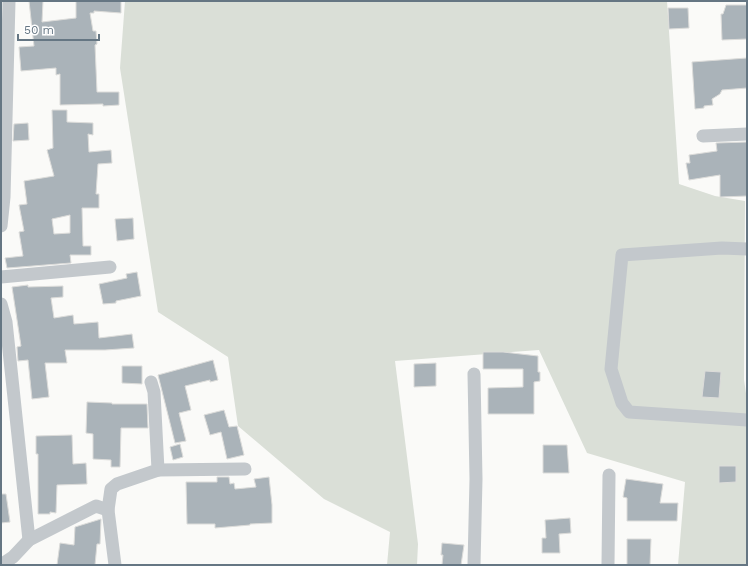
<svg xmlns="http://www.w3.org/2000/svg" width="748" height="566" font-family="'Work Sans',sans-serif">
<rect width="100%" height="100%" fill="#fafaf8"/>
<path fill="#dadfd7" d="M125,1H667L679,184L715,196L745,201L744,380L747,400V565H678L685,482L587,453L539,350L395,361L418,544L417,565H387L390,532L324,499L238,426L228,357L158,312L120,68Z"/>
<g fill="#aab3b9" stroke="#dcdcda" fill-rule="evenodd">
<path d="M29,1H43L42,22L76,18V1H121V13L94,11V13H90L93,31H96L97,44L95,45L97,92H119V105L103,106V104L60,105V74L56,75V68L21,71L19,47L34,46Z"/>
<path d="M726,5H747V39L722,40L721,14H723Z"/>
<path d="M668,8H688L689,28L669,29Z"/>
<path d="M747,58V88L722,90L720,94L712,99L713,105L704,106V108L695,109L692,62Z"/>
<path d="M52,110H67V122L93,123V135L88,134L89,152L111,150L112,163L98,164L96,194H99V208H82L83,246H91V255H70L71,263L7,268L5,258L23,256L19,232L24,231L19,205L27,204L24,181L54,176L47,150L53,148ZM70,215V233L54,234L52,219Z"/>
<path d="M28,123L29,140L13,141L14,124Z"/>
<path d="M747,142V196L720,197V175L689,180L686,163H690L689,155L717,151L716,143Z"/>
<path d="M133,218L134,239L117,241L115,219Z"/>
<path d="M137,272L141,296L116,301V303L103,304L99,284L127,278L126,274Z"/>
<path d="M28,285V287L63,286V297L51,298L54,318L73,315L74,324L98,322L99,338L132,334L134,348L105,350H65L67,363H45L49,397L32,399L28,360L18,361L17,347L21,346L12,287Z"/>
<path d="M483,352H503L538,356V372H540V381L534,382V414H488V388L523,387V369H483Z"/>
<path d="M213,360L218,380L210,382V380L185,386L191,410L179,413L186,441L175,443L158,375Z"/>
<path d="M436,363V386L414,387V364Z"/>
<path d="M122,366H142V384L122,383Z"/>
<path d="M705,371L721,372L719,398L702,397Z"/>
<path d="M87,402L112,403V404H147L148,428H121L120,467H111V460L93,459V434L86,433Z"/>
<path d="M224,410L229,427L237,426L244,455L227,459L221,432L210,435L204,415Z"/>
<path d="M72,435L73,464L86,463L87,484L57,485L56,513L50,512V514H38V454H36V436Z"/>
<path d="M180,444L183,457L173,460L170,447Z"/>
<path d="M543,445H567L569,473H543Z"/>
<path d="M719,466H736V482L719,483Z"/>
<path d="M217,477H229L230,484L234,483L235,489L256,487L254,479L269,477L272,505V523L250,524V525L215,528V524H187L186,482H217Z"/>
<path d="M626,479L663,484L660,503H678L677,521H627V498L623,497Z"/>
<path d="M1,494H6L10,522L1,523Z"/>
<path d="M570,518L571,533L559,534L560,553H542V538H546L545,520Z"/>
<path d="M101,519L100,544H97L95,565H57L60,543L74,545L75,527Z"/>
<path d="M627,539H651L650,565H627Z"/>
<path d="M442,543L464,545L461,565H442L443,555H441Z"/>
</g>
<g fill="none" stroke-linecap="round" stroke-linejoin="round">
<g stroke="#c3c8cc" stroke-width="13">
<path d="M703,136L747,134"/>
<path d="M1,226L4,197L9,1"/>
<path d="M747,249L722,248L622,255L611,369L622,403L629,412L747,420"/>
<path d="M1,277L110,267"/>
<path d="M1,304L6,322L29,540"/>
<path d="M158,470L245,469"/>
<path d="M1,565L13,557L29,540L96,506L108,510"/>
<path d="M115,565L108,510L111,489L117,484L158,470L154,392L151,382"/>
<path d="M474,565L476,479L474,374"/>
<path d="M608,565L609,475"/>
</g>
</g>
<rect width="748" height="566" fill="none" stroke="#657683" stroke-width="4"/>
<path d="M18 34v6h81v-6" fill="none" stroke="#657683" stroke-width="2"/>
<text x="24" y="34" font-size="12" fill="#657683" stroke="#ffffff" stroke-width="3" paint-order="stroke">50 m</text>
</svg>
